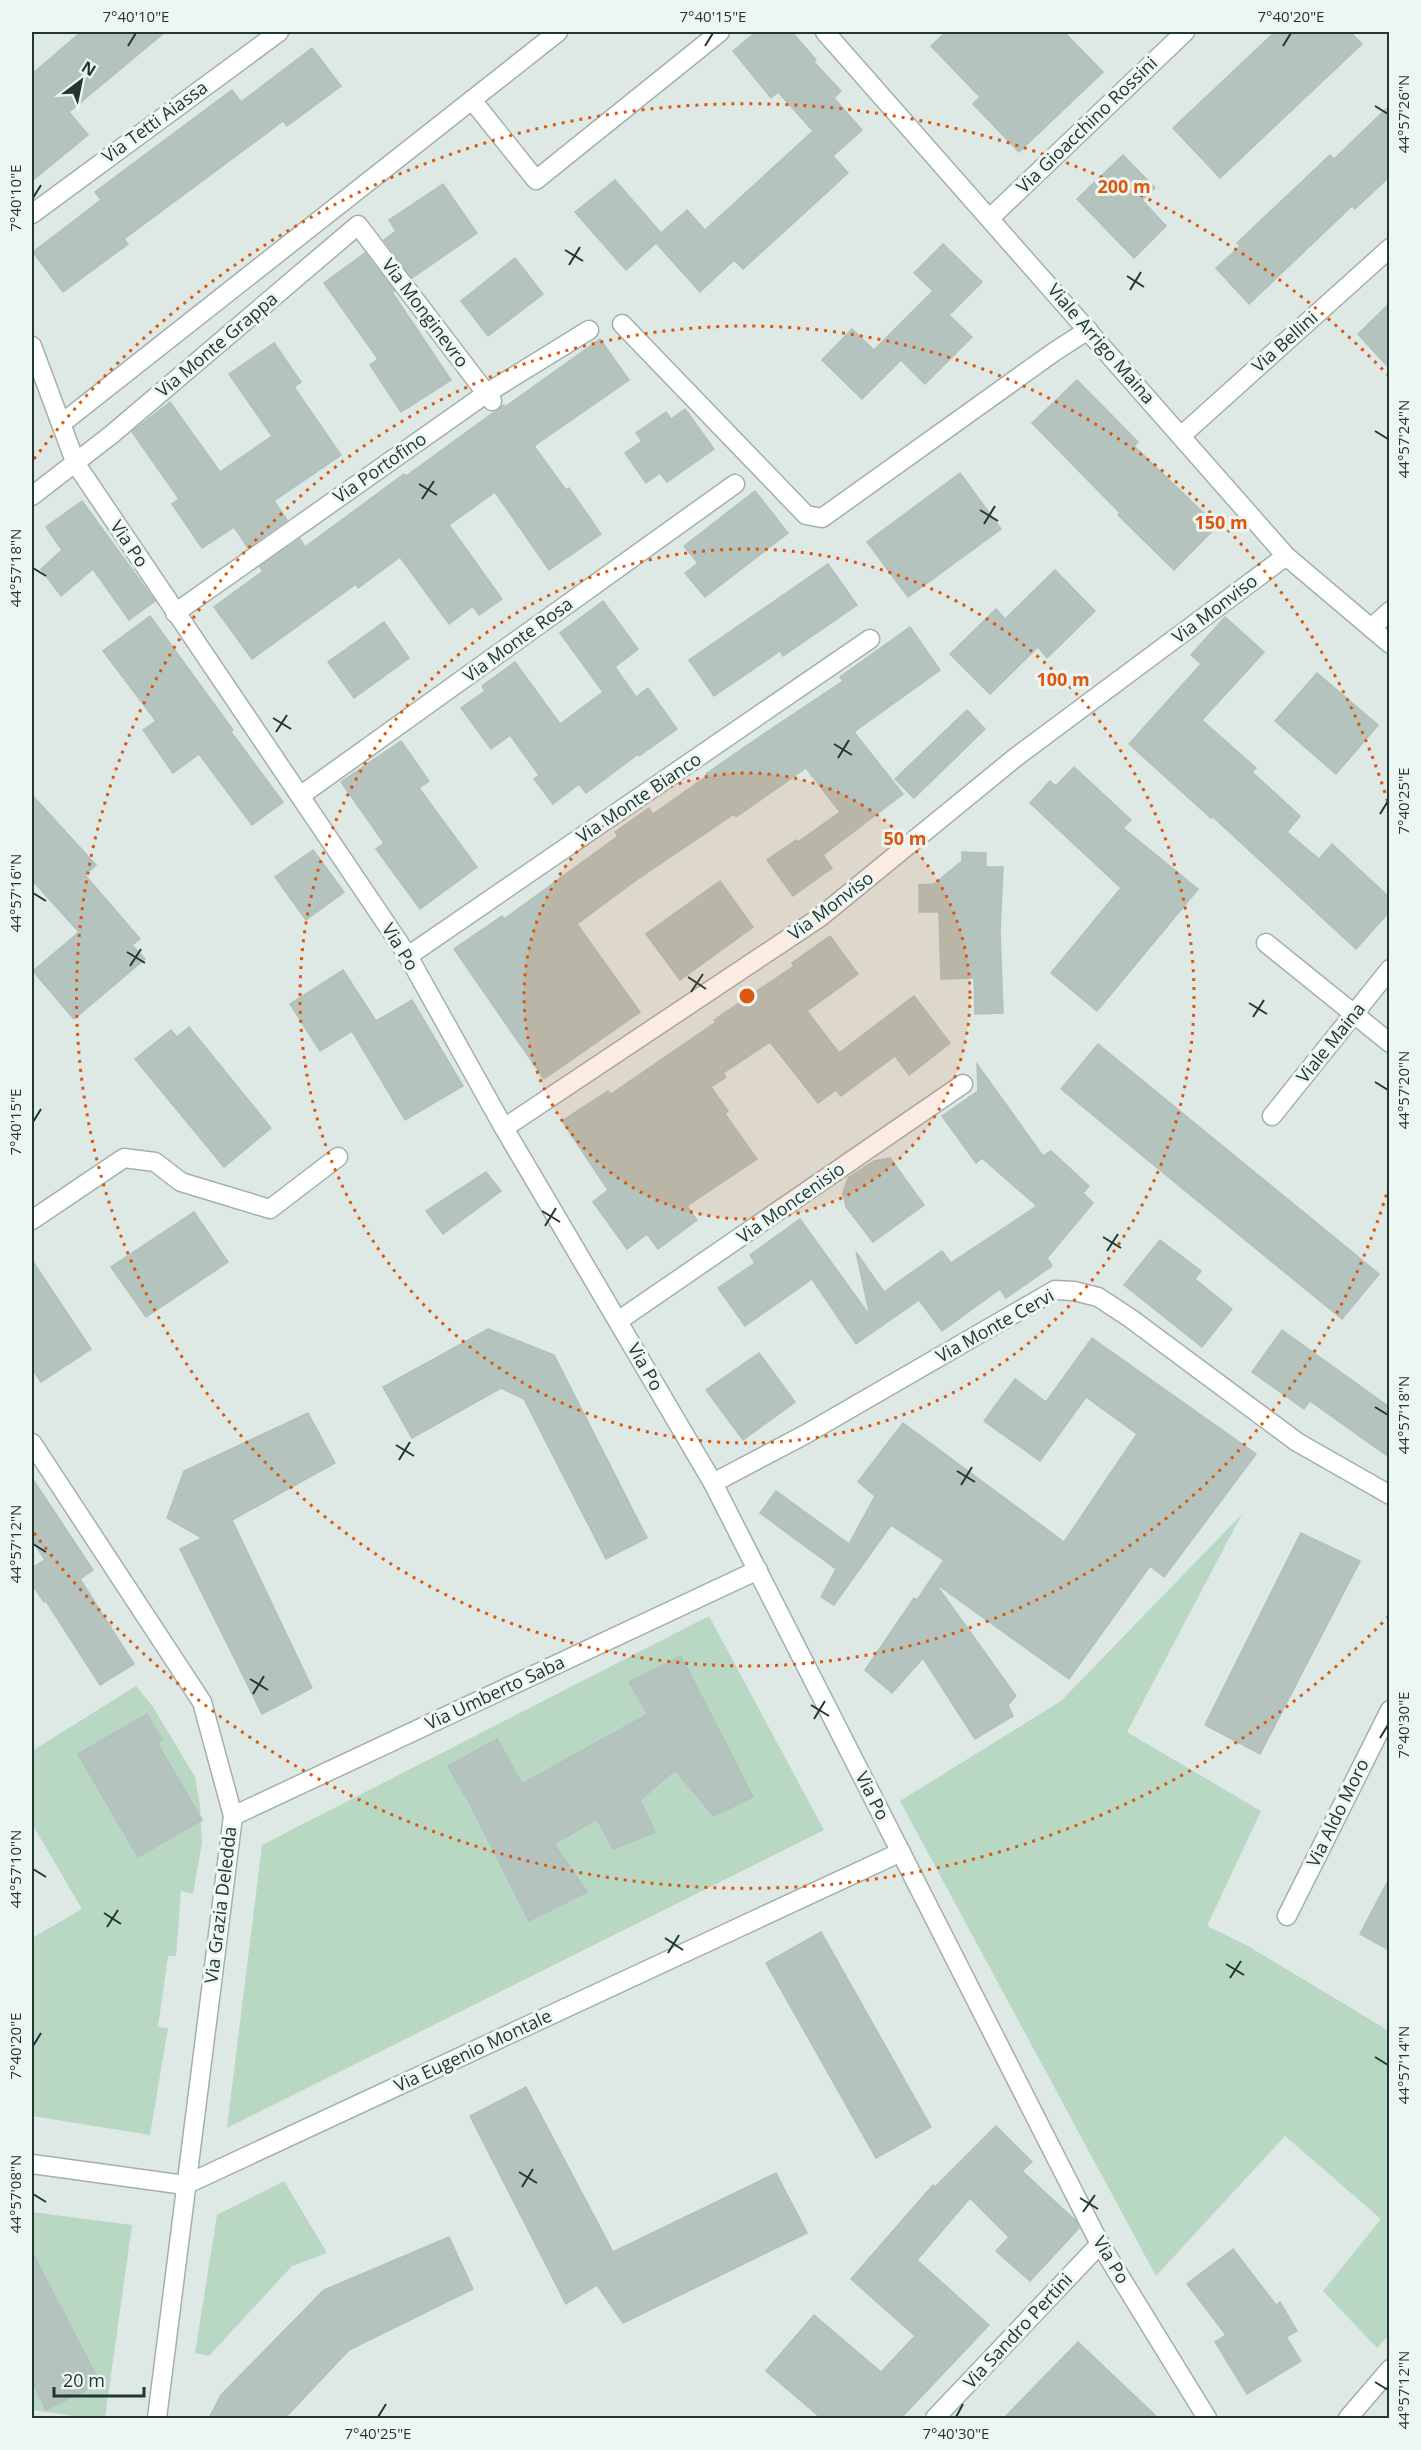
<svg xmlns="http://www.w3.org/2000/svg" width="1421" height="2450" font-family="'Open Sans',sans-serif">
<rect width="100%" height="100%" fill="#dee9e5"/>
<g fill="#b8d8c4">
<path d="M1242,1514L1127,1732L1261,1811L1207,1926L1248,1946L1389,2031L1390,2334L1377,2348L1323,2291L1381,2219L1285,2136L1156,2276L900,1801L1061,1701Z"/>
<path d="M709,1616L824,1830L227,2128L262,1845Z"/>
<path d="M136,1686L153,1707L195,1777L200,1805L202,1843L193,1894L181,1891L176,1956H168L158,2027L168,2028L150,2135L32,2116V1938L82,1909L32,1824V1751Z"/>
<path d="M284,2181L327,2253L292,2266L209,2356L195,2353L217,2215Z"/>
<path d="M32,2212L132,2225L105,2418H89L32,2410Z"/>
</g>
<g fill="#b4c3be" stroke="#b1c1bc" stroke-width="1.5">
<path d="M81,32H165L69,112L88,135L32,181V74Z"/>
<path d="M756,32H792L816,60L814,62L841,91L834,98L862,130L833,156L848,173L743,269L734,260L700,292L656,243L626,270L575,212L615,180L661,233L687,210L705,230L813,131L778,92L771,98L733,51Z"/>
<path d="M946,32H1064L1103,72L1019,152L973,104L980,97L931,46Z"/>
<path d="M1275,32H1350L1362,44L1220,178L1173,128Z"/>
<path d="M312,48L341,86L287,126L283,121L124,239L128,244L63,292L33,252L101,200L95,192L232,90L241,102Z"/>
<path d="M1389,106V177L1355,209L1352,206L1249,304L1216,268L1240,246L1237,243L1330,155L1334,159Z"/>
<path d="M1123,155L1155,188L1142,200L1166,226L1134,258L1077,199Z"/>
<path d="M443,184L477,233L412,278L384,240L396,231L389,220Z"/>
<path d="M943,244L982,282L949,315L972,337L925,384L901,360L862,399L822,360L852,329L874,350L933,291L914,273Z"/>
<path d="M365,253L394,291L392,292L451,380L401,412L370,365L378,359L324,283Z"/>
<path d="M515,258L543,294L488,336L461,301Z"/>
<path d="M1389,304V368L1358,334Z"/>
<path d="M600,339L629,380L534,446L566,490L569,488L601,534L549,570L495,492L449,525L502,599L479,615L473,606L449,624L400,557L358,588L356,584L252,659L214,607L263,571L260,567L300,539L305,547L404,474L406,476L504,405L505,407Z"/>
<path d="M274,343L301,382L294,387L341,455L274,501L287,520L248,548L234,527L202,548L172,504L179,499L132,432L170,402L220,472L272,436L229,374Z"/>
<path d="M1077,380L1138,442L1134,446L1217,526L1174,570L1118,515L1120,513L1032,423Z"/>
<path d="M685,409L714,449L667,482L660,473L646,483L625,453L642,441L636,433L666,412L671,419Z"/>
<path d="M960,473L1001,529L908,597L867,542Z"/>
<path d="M755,491L788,533L705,597L685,573L698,563L684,546Z"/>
<path d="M82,501L155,601L129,620L93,569L61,596L41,569L62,550L46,527Z"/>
<path d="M828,564L857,605L783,656L780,651L714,696L689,660Z"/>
<path d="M1055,570L1095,611L1047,658L1038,647L990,694L950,654L996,609L1005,619Z"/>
<path d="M603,601L638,649L615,667L636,697L648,688L677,729L639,756L638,754L586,793L579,784L553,804L534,779L539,775L510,735L491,749L461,708L485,691L482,686L515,662L560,724L603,692L560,633Z"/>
<path d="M150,616L233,730L231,732L283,802L252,825L199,754L173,773L143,730L156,721L103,651Z"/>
<path d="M1225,617L1264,652L1202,720L1256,768L1252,772L1300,816L1287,832L1319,859L1332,844L1389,897V912L1356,949L1212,816L1211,818L1129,744L1201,664L1191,655Z"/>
<path d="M384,622L409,658L354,698L328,662Z"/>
<path d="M910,627L940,670L854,732L903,794L823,855L832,868L793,896L767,860L796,840L798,842L840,812L806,768L736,817L734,814L635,881L577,924L640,1012L544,1079L454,949L502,916L504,919L618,836L615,832L649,808L653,814L707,776L706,774L743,748L843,681L840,677Z"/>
<path d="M1317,673L1378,725L1336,774L1275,721Z"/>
<path d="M967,710L985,729L914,798L895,779Z"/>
<path d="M401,741L429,781L419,788L477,867L420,909L376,849L384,843L341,782Z"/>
<path d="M1074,767L1131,820L1123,828L1198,889L1097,1011L1051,973L1121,888L1030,803L1050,781L1056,786Z"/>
<path d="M32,795L96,865L85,875L140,939L132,945L145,959L74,1019L33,971L79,932L32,880Z"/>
<path d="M313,850L344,892L306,920L275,877Z"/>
<path d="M962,852L986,853V867H1003L1000,932L1003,1013L975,1014L974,978L941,979L939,912H919V885L934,884L962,861Z"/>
<path d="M720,881L753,927L680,980L646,934Z"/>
<path d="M830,936L858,974L807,1011L839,1053L914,996L950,1043L909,1075L895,1056L841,1096L836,1090L818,1103L770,1042L723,1073L726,1077L711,1087L728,1111L725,1114L757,1159L687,1206L697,1220L658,1249L647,1234L627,1249L593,1202L608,1190L562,1121L608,1091L611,1094L716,1022L714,1020L794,966L792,963Z"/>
<path d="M343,970L376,1021L412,1000L463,1086L405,1120L352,1031L320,1051L290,1004Z"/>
<path d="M189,1027L271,1128L224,1167L135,1059L171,1030L177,1037Z"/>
<path d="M1098,1044L1379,1274L1342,1319L1061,1089Z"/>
<path d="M977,1064L1043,1156L1051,1151L1089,1186L1083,1193L1093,1203L1047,1258L1052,1266L1006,1298L1000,1289L942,1331L919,1300L856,1344L812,1279L745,1326L718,1288L755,1263L750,1255L800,1219L870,1316L856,1252L884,1292L942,1251L951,1263L1037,1206L982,1158L976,1163L942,1116L978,1091Z"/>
<path d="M890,1158L924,1205L873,1242L846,1207L843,1193L848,1178L874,1161Z"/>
<path d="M486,1172L501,1191L443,1234L426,1211Z"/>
<path d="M194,1212L228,1262L146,1317L111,1267Z"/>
<path d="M1160,1240L1201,1271L1195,1279L1232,1309L1202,1347L1124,1285Z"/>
<path d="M32,1260L91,1349L41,1382L32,1369Z"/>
<path d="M488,1329L554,1355L647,1538L606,1559L524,1399L501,1388L412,1438L383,1387Z"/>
<path d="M1282,1330L1389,1407V1457L1310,1401L1304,1409L1252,1372Z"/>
<path d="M1092,1338L1256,1454L1164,1577L1150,1566L1069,1679L935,1583L1016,1696L1008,1705L1013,1716L975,1739L923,1658L892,1693L865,1670L914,1598L917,1600L944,1560L891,1525L834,1605L821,1597L836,1569L760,1513L776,1491L849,1544L875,1496L858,1482L903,1423L1064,1542L1137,1434L1086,1397L1040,1461L984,1421L1015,1379L1046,1402Z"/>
<path d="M759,1353L795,1402L743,1440L706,1390Z"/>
<path d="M308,1413L335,1463L232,1520L312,1688L262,1714L180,1549L202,1538L167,1518L184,1471Z"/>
<path d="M32,1478L93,1570L80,1579L134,1664L100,1685L46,1601L44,1602L32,1584V1568L45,1560L32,1540Z"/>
<path d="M1301,1533L1360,1561L1260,1754L1205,1725Z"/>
<path d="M681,1656L753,1797L714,1816L675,1770L640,1800L655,1832L613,1849L597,1819L554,1844L587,1892L529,1921L470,1804L448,1766L497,1739L522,1784L648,1714L629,1682Z"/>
<path d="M147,1714L162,1740L157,1743L202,1820L138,1857L78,1754Z"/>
<path d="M1389,1879V1950L1360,1934Z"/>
<path d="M821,1932L931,2127L876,2158L766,1963Z"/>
<path d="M526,2087L613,2252L776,2173L807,2233L623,2323L597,2285L566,2304L470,2116Z"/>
<path d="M996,2126L1032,2162L1022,2171L1076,2221L1079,2228L1030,2281L996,2251L1009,2237L970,2198L917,2260L989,2325L901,2418H821L766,2371L814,2315L881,2372L915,2336L851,2279L933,2185L935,2187Z"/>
<path d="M449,2237L473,2289L349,2350L285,2418H209L221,2395L324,2290Z"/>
<path d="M1233,2249L1276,2305L1280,2302L1297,2331L1286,2337L1301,2361L1247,2394L1215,2342L1226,2335L1187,2284Z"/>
<path d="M32,2252L100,2383L46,2410L32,2381Z"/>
<path d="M1078,2342L1158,2418H1004Z"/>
</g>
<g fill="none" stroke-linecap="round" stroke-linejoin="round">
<g stroke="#a2b0ac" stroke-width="21">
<g id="street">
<path d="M825,32L1286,556L1390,644"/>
<path d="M472,100L536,180L720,32"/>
<path d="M32,214L279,32"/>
<path d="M990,218L1185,32"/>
<path d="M622,324L806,515L822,518L1054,352L1088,330"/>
<path d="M32,346L76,464L408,956L504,1128L713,1483L1100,2244L1207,2418"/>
<path d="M61,424L558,32"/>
<path d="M1181,436L1390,248"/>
<path d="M32,496L111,435L358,225L492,401"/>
<path d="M175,613L487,393L589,330"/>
<path d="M1371,628L1390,611"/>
<path d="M300,796L735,484"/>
<path d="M1266,943L1390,1043"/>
<path d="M408,956L870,639"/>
<path d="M1272,1116L1390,969"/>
<path d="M504,1128L819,918L1016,757L1286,556"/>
<path d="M32,1220L124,1158L155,1162L181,1182L270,1209L338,1157"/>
<path d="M618,1321L963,1084"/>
<path d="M32,1443L202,1702L233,1816L157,2418"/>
<path d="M713,1483L806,1434L1055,1290L1074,1291L1098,1297L1130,1318L1297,1442L1390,1495"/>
<path d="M233,1816L758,1570"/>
<path d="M1287,1916L1390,1710"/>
<path d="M32,2164L185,2185L901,1852"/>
<path d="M935,2418L1100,2244"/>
<path d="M1348,2418L1390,2369"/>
</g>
</g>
<use href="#street" stroke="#fff" stroke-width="18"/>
</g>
<path fill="none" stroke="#213733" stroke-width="2" d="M128,46L136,33M705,46L713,33M1283,46L1291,33M1375,106L1388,114M33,198L41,185M565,250L583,261M569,265L580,247M1127,276L1144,287M1130,290L1141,272M1375,431L1388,439M419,484L437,495M422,499L434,481M980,510L998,521M984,524L995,506M33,568L46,576M273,718L291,729M276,732L287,715M834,744L852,755M838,758L849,740M1380,814L1388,801M33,893L46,901M127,952L145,963M130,966L141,949M688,977L706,989M691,992L703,974M1249,1003L1267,1014M1253,1017L1264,1000M1375,1082L1388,1090M33,1122L41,1109M542,1211L560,1222M545,1226L556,1208M1103,1237L1121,1248M1107,1251L1118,1234M1375,1407L1388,1415M396,1445L414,1456M399,1460L410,1442M957,1471L975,1482M961,1485L972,1467M33,1544L46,1552M250,1679L268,1690M253,1694L264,1676M811,1705L829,1716M814,1719L825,1701M1380,1738L1388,1725M33,1869L46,1877M104,1913L121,1924M107,1927L118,1910M665,1938L683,1950M668,1953L679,1935M1226,1964L1244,1975M1230,1978L1241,1961M33,2046L41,2033M1375,2057L1388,2065M519,2172L537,2183M522,2187L533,2169M33,2194L46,2202M1080,2198L1098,2209M1083,2212L1095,2195M1375,2382L1388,2390M378,2417L386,2404M956,2417L963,2404"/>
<circle cx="747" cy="996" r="223" fill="#de570e" fill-opacity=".12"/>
<g fill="none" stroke="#de570e" stroke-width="3" stroke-dasharray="3 6">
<circle cx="747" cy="996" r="223"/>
<circle cx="747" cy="996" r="447"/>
<path d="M1389 1186A670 670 0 1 1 1389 806"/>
<path d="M1389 1616A893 893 0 0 1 34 1533M34 459A893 893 0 0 1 1389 376"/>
</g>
<g text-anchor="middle" stroke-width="6" stroke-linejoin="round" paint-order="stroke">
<g font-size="18" fill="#213733" stroke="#eef6f3">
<text transform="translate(155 122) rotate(-36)" y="6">Via Tetti Aiassa</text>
<text transform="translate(1087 125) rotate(-44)" y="6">Via Gioacchino Rossini</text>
<text transform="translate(425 313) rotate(53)" y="6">Via Monginevro</text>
<text transform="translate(1285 342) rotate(-42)" y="6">Via Bellini</text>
<text transform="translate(1101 344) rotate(49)" y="6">Viale Arrigo Maina</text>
<text transform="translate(217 345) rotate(-40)" y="6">Via Monte Grappa</text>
<text transform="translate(380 468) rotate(-35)" y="6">Via Portofino</text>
<text transform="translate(129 544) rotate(56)" y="6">Via Po</text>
<text transform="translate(1215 609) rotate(-37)" y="6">Via Monviso</text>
<text transform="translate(518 640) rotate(-36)" y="6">Via Monte Rosa</text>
<text transform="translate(639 798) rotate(-34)" y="6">Via Monte Bianco</text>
<text transform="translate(831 906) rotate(-37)" y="6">Via Monviso</text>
<text transform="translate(400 947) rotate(58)" y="6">Via Po</text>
<text transform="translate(1331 1043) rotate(-51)" y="6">Viale Maina</text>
<text transform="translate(791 1203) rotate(-35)" y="6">Via Moncenisio</text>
<text transform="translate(995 1326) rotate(-29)" y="6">Via Monte Cervi</text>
<text transform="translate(645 1367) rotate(60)" y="6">Via Po</text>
<text transform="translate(495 1693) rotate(-25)" y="6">Via Umberto Saba</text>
<text transform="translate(872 1796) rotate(63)" y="6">Via Po</text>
<text transform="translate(1338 1813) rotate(-64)" y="6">Via Aldo Moro</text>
<text transform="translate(221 1905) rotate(-83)" y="6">Via Grazia Deledda</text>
<text transform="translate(473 2051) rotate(-25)" y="6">Via Eugenio Montale</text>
<text transform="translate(1111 2260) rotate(59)" y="6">Via Po</text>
<text transform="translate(1018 2331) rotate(-47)" y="6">Via Sandro Pertini</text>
</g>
</g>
<circle cx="747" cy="996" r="9" fill="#de570e" stroke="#eef6f3" stroke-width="3"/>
<g font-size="18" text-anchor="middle" font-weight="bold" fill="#de570e" stroke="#eef6f3" stroke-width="6" stroke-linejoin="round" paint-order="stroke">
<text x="1124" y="193">200 m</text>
<text x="1221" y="529">150 m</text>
<text x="1063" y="686">100 m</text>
<text x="905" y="845">50 m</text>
</g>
<rect width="1421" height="2450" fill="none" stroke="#eef6f3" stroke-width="66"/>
<g transform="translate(81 81) rotate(32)" stroke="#eef6f3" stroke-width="4.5" paint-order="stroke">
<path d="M0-4.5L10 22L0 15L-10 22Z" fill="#213733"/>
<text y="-9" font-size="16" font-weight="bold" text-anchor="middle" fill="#213733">N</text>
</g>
<path d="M54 2387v9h90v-9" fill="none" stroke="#213733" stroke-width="3"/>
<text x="63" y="2387" font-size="18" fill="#213733" stroke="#eef6f3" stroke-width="4.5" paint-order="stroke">20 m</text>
<rect x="33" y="33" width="1355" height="2384" fill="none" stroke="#213733" stroke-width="2"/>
<g font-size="15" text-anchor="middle" fill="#213733">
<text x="136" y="22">7°40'10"E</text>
<text x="713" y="22">7°40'15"E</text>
<text x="1291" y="22">7°40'20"E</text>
<text transform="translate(1404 114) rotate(-90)" y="5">44°57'26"N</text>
<text transform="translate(16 198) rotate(-90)" y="5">7°40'10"E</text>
<text transform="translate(1404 439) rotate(-90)" y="5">44°57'24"N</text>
<text transform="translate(16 568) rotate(-90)" y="5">44°57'18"N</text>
<text transform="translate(1404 801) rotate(-90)" y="5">7°40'25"E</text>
<text transform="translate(16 893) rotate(-90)" y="5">44°57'16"N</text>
<text transform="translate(1404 1090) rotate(-90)" y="5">44°57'20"N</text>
<text transform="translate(16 1122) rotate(-90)" y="5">7°40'15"E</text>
<text transform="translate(1404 1415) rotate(-90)" y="5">44°57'18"N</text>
<text transform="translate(16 1544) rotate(-90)" y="5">44°57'12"N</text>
<text transform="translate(1404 1725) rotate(-90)" y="5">7°40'30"E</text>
<text transform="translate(16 1869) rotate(-90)" y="5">44°57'10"N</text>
<text transform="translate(16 2046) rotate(-90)" y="5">7°40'20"E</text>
<text transform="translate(1404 2065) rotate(-90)" y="5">44°57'14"N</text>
<text transform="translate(16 2194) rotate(-90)" y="5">44°57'08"N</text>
<text transform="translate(1404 2390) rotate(-90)" y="5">44°57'12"N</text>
<text x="378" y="2439">7°40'25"E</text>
<text x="956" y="2439">7°40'30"E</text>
</g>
</svg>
